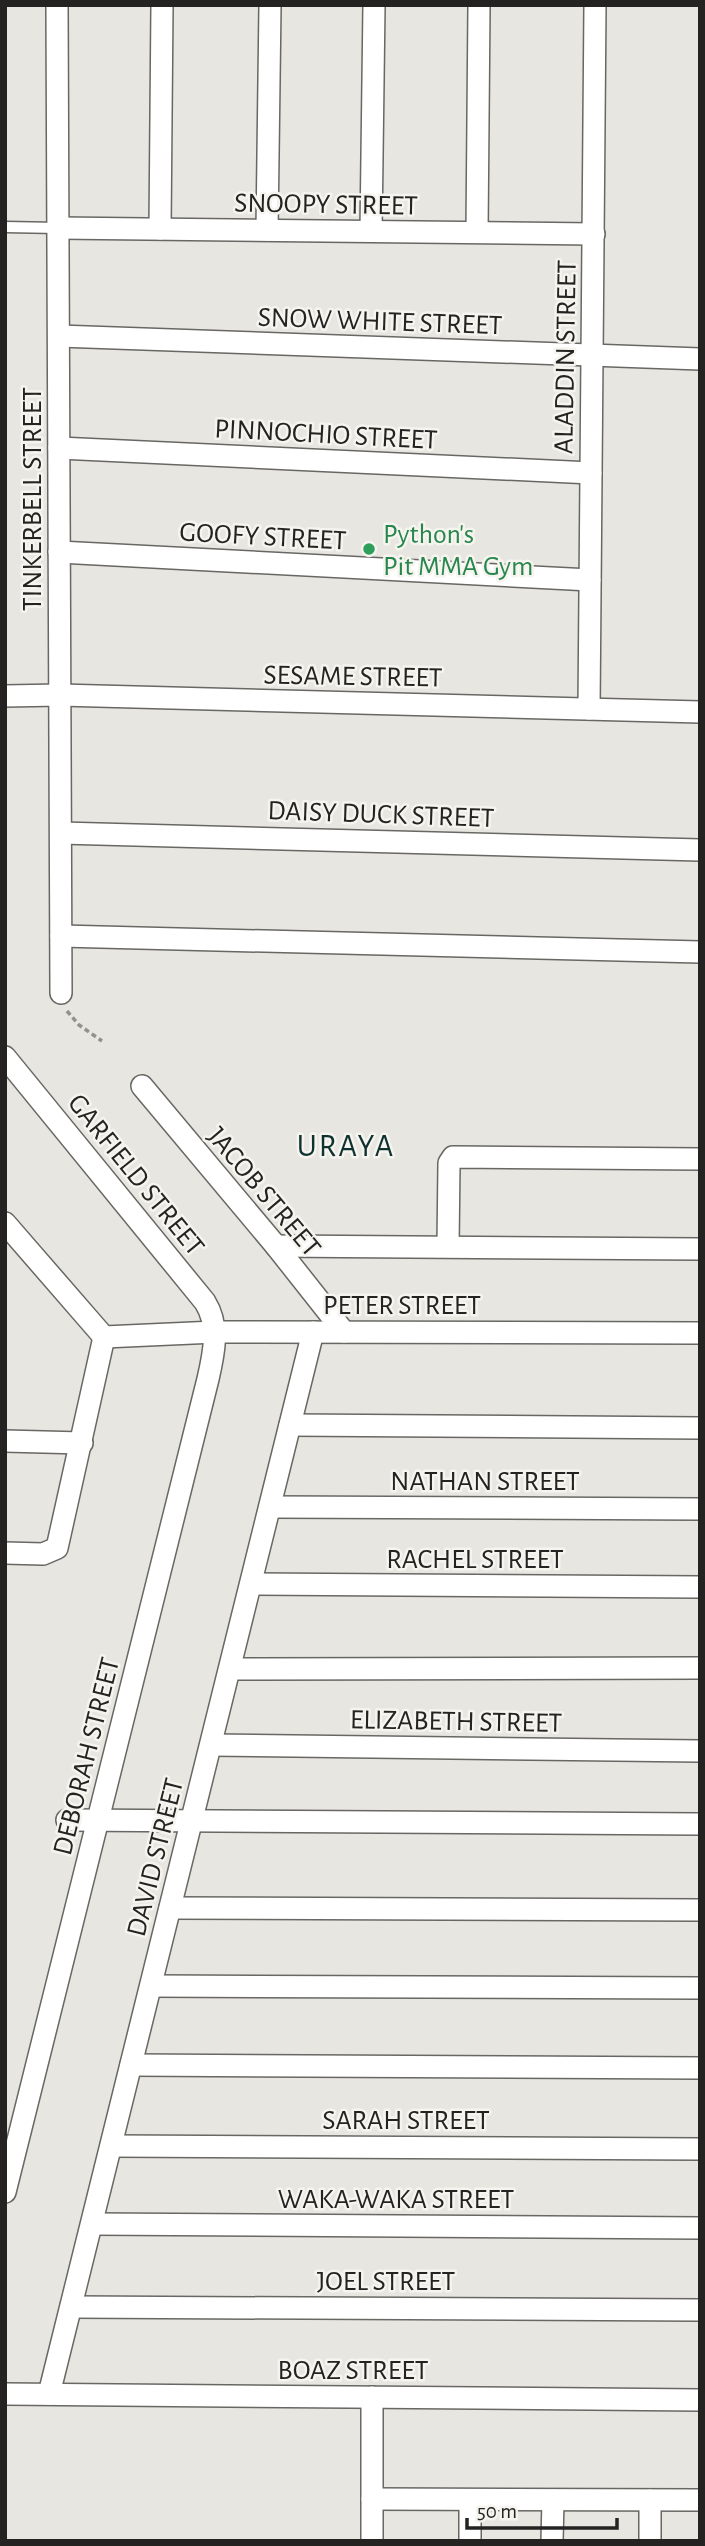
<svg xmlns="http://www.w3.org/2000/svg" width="705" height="2546" font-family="'Alegreya Sans',sans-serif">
<rect width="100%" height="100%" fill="#e8e6e1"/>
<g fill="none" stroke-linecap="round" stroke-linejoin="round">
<g stroke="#686763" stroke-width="13">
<path id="service" d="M5,227L58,228"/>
</g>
<g stroke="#686763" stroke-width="24">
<g id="minor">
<path d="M57,5L61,993"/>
<path d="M58,228L594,234"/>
<path d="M160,229L162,5"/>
<path d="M267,230L270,5"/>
<path d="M371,231L374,5"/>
<path d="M477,232L479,5"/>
<path d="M59,336L700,359"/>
<path d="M59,448L591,473"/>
<path d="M59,552L590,580"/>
<path d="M5,696L60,695L700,712"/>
<path d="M589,709L595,5"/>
<path d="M61,833L700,850"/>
<path d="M61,936L700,952"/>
<path d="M5,1057L205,1302C220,1326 214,1353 208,1379L5,2192"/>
<path d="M142,1086L276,1246L344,1332"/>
<path d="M5,1223L104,1337"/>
<path d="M276,1246L700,1249"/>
<path d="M448,1246L449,1163L453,1157L700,1159"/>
<path d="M104,1337L215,1332L700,1333"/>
<path d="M290,1425L700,1428"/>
<path d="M5,1441L82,1443"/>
<path d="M270,1507L700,1509"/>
<path d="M5,1553L43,1554L57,1548L104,1337"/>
<path d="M251,1584L700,1587"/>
<path d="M230,1669L700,1668"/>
<path d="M211,1745L700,1751"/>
<path d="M67,1820L700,1824"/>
<path d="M170,1908L700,1910"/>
<path d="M151,1986L700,1988"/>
<path d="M131,2065L700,2068"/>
<path d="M111,2146L700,2149"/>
<path d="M92,2224L700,2228"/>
<path d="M71,2307L700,2310"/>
<path d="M5,2394L700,2400"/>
<path d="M49,2394L313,1332"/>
<path d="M372,2397V2541"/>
<path d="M372,2499L700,2500"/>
<path d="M470,2541V2500"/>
<path d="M552,2541L553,2500"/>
<path d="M650,2541V2500"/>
</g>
</g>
<path stroke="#93918e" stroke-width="3.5" stroke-dasharray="5 3.5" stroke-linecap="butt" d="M67,1011L79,1025L102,1041"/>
<use href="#service" stroke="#fff" stroke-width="10"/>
<use href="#minor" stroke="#fff" stroke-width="21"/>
</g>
<circle fill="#2e9e5b" stroke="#f5f4ee" stroke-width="2.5" cx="369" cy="549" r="7"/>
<g text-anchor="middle" stroke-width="5" stroke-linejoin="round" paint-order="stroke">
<g font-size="28" fill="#242322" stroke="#f5f4ee">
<text transform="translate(326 203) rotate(1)" y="10">SNOOPY STREET</text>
<text transform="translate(380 320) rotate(2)" y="10">SNOW WHITE STREET</text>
<text transform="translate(564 357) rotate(-89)" y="10">ALADDIN STREET</text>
<text transform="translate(326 433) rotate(3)" y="10">PINNOCHIO STREET</text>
<text transform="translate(31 499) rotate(-90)" y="10">TINKERBELL STREET</text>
<text transform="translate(263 535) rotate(3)" y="10">GOOFY STREET</text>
<text transform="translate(353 675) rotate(1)" y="10">SESAME STREET</text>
<text transform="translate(381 813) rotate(2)" y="10">DAISY DUCK STREET</text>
<text transform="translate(137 1174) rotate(51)" y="10">GARFIELD STREET</text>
<text transform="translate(265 1191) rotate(50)" y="10">JACOB STREET</text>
<text x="402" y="1314">PETER STREET</text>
<text x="485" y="1490">NATHAN STREET</text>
<text x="475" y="1568">RACHEL STREET</text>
<text transform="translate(456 1720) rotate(1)" y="10">ELIZABETH STREET</text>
<text transform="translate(85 1756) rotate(-76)" y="10">DEBORAH STREET</text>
<text transform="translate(154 1857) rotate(-76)" y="10">DAVID STREET</text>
<text x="406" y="2129">SARAH STREET</text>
<text x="396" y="2208">WAKA-WAKA STREET</text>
<text x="386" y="2290">JOEL STREET</text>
<text x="353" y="2379">BOAZ STREET</text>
</g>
<g font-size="28" fill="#27864d" stroke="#f5f4ee" text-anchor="start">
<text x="383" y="543">Python's<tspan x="383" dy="32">Pit MMA Gym</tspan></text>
</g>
<g font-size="32" letter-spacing="2" fill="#0f3231" stroke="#f5f4ee">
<text x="346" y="1156">URAYA</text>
</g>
</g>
<rect width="705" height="2546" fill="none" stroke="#242322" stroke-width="14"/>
<path d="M467 2518v10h150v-10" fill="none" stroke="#242322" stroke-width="3.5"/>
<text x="477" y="2518" font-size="21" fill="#242322" stroke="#f5f4ee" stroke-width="5" paint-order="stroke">50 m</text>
</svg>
